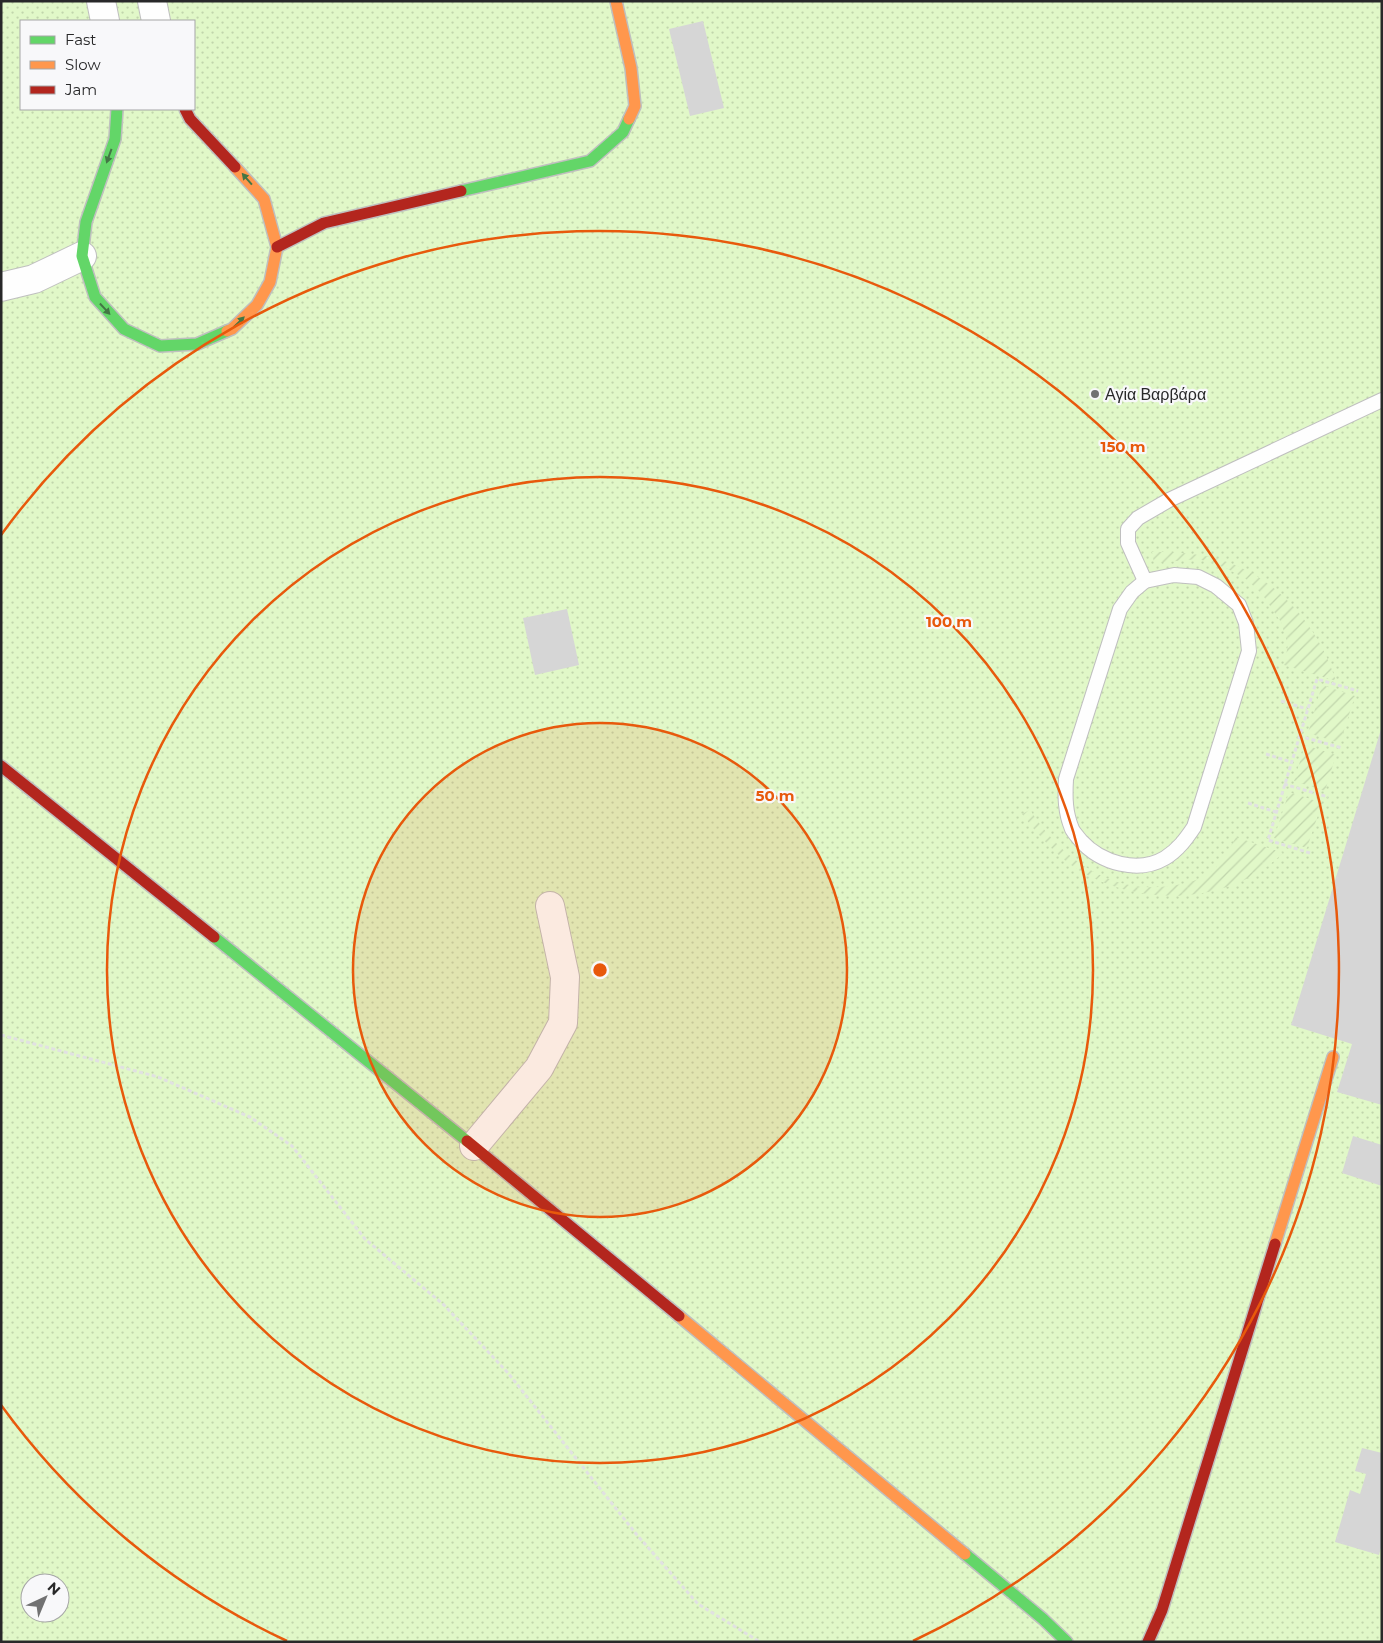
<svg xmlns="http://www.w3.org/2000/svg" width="1383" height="1643" font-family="Montserrat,sans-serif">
<defs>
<pattern id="park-dots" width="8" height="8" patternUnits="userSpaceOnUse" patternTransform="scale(1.25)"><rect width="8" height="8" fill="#e1f8c8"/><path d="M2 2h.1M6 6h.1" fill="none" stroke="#c1d5ac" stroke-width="1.8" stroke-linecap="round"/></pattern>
<pattern id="garden-furrows" width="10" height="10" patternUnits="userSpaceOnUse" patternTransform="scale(1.25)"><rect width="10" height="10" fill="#e1f8c8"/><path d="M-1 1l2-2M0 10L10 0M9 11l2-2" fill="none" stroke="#c1d5ac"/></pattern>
</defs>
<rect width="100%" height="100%" fill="#f9f9f9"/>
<path fill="url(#park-dots)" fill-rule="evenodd" d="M1,1H1382V1642H1ZM21,21H194V109H21ZM30,1583H60V1613H30Z"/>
<g fill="url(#garden-furrows)">
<path d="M1152,552C1177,552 1203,553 1227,562C1281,581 1319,628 1336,681L1284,665L1288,645L1281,622L1262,594L1246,579L1226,568L1199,559L1154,563Z"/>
<path d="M1322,685L1355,696L1340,743L1308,733Z"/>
<path d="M1305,745L1336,755L1325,791L1294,781Z"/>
<path d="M1289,792L1322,803L1307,848L1274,838Z"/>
<path d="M1030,810C1060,857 1110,895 1169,886C1185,884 1200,881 1212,871C1223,862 1229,849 1236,837L1283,853C1231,904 1144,908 1082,872C1058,858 1039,836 1022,814Z"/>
</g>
<g fill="#d6d6d6">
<path d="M703,21L724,108L690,116L669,29Z"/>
<path d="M567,609L579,665L535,675L523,618Z"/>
<path d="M1382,726V1105L1337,1092L1352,1044L1291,1025Z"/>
<path d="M1353,1136L1382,1145V1186L1342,1173Z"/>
<path d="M1362,1448L1382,1453V1544L1379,1555L1335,1542L1350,1490L1360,1494L1366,1474L1355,1471Z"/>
</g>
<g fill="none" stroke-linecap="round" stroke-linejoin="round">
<g stroke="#bfbfbf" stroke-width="16">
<g id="lane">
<path d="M1174,575L1198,577L1216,586L1239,605L1246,623L1249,651L1194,827C1186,839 1178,850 1165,858C1138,874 1101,863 1081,841C1078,837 1074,833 1072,829C1065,812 1065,797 1066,779L1120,609L1132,592L1145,581Z"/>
<path d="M1145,581L1128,543V529L1138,518L1169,500L1382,400"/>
</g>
</g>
<g stroke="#bfbfbf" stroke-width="30">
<g id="street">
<path d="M101,1L105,21"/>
<path d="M152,1L156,21"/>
<path d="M1,287L34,279L82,256"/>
<path d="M474,1146L539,1068L563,1023L565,977L550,906"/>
</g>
</g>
<g stroke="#bfbfbf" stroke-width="14">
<g id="fast">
<path d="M117,109L115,139L86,222L82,256L95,297L124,329L160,346L197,344L227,331"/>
<path d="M461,191L590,161L623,132L629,119"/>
<path d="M214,937L467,1141"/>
<path d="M965,1554L1043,1619L1067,1642"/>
</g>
</g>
<g stroke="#bfbfbf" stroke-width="14">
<g id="slow">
<path d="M616,1L631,68L635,106L629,119"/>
<path d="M227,331L232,329L257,305L270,282L277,247L264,199L235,167"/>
<path d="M1275,1244L1333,1057"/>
<path d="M679,1316L965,1554"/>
</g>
</g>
<g stroke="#bfbfbf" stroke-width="14">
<g id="jam">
<path d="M185,109L190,119L235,167"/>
<path d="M277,247L324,223L461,191"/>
<path d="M1,766L214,937"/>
<path d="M467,1141L679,1316"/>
<path d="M1148,1642L1162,1610L1275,1244"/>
</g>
</g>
<g stroke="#e1e1e2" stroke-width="3" stroke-dasharray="4 2.5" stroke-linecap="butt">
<path d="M1281,701L1307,709"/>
<path d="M1299,736L1342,748"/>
<path d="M1266,754L1291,762"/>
<path d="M1284,784L1328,797"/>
<path d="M1248,803L1276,812"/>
<path d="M1310,853L1268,840L1317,679L1358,691"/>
<path d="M1,1035L158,1077L250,1117L292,1146L365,1239L444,1305L508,1373L637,1535L698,1604L760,1642"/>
<path d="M1,1641L2,1642"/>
</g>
<use href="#lane" stroke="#fefefe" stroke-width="14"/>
<use href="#street" stroke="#fefefe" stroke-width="28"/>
<use href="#fast" stroke="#63d668" stroke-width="11"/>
<use href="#slow" stroke="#ff974d" stroke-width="11"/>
<use href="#jam" stroke="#b3261e" stroke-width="11"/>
</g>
<defs><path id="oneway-solid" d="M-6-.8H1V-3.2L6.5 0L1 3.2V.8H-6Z" transform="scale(1.25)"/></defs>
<g fill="#437645">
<use href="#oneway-solid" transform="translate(109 156) rotate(110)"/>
<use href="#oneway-solid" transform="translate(247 179) rotate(-131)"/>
<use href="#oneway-solid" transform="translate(105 309) rotate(47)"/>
<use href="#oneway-solid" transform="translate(239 322) rotate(-44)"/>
</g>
<circle cx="600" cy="970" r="247" fill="#e8590c" fill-opacity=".12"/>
<g fill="none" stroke="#e8590c" stroke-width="2.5">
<circle cx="600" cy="970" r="247"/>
<circle cx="600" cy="970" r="493"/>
<path d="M287 1641A740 740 0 0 1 1 1405M1 535A740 740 0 1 1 913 1641"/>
</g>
<circle fill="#717172" stroke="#f8f8fa" stroke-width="2" cx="1095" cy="394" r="5"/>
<g text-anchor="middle" stroke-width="4.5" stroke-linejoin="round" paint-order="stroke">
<g font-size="16" fill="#282829" stroke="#f8f8fa" text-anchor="start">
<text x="1105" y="400">Αγία Βαρβάρα</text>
</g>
</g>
<circle cx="600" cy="970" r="8" fill="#e8590c" stroke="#f8f8fa" stroke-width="2.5"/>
<g font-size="15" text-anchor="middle" font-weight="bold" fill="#e8590c" stroke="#f8f8fa" stroke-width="4.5" stroke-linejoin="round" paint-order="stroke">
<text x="1123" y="452">150 m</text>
<text x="949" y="627">100 m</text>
<text x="775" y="801">50 m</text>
</g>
<rect width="1383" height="1643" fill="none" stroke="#282829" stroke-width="5"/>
<rect x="20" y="20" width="175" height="90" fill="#f8f8fa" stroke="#a5a5a6"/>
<rect x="30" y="36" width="25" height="8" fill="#63d668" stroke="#a5a5a6"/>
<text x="65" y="45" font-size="15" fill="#282829">Fast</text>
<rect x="30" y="61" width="25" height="8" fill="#ff974d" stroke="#a5a5a6"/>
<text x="65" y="70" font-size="15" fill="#282829">Slow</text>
<rect x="30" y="86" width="25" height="8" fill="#b3261e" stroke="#a5a5a6"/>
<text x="65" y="95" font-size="15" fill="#282829">Jam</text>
<g transform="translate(45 1598) rotate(44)"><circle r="24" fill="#f8f8fa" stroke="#a5a5a6"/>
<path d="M0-4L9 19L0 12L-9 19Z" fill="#717172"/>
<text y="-8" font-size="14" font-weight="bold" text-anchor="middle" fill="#282829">N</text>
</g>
</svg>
